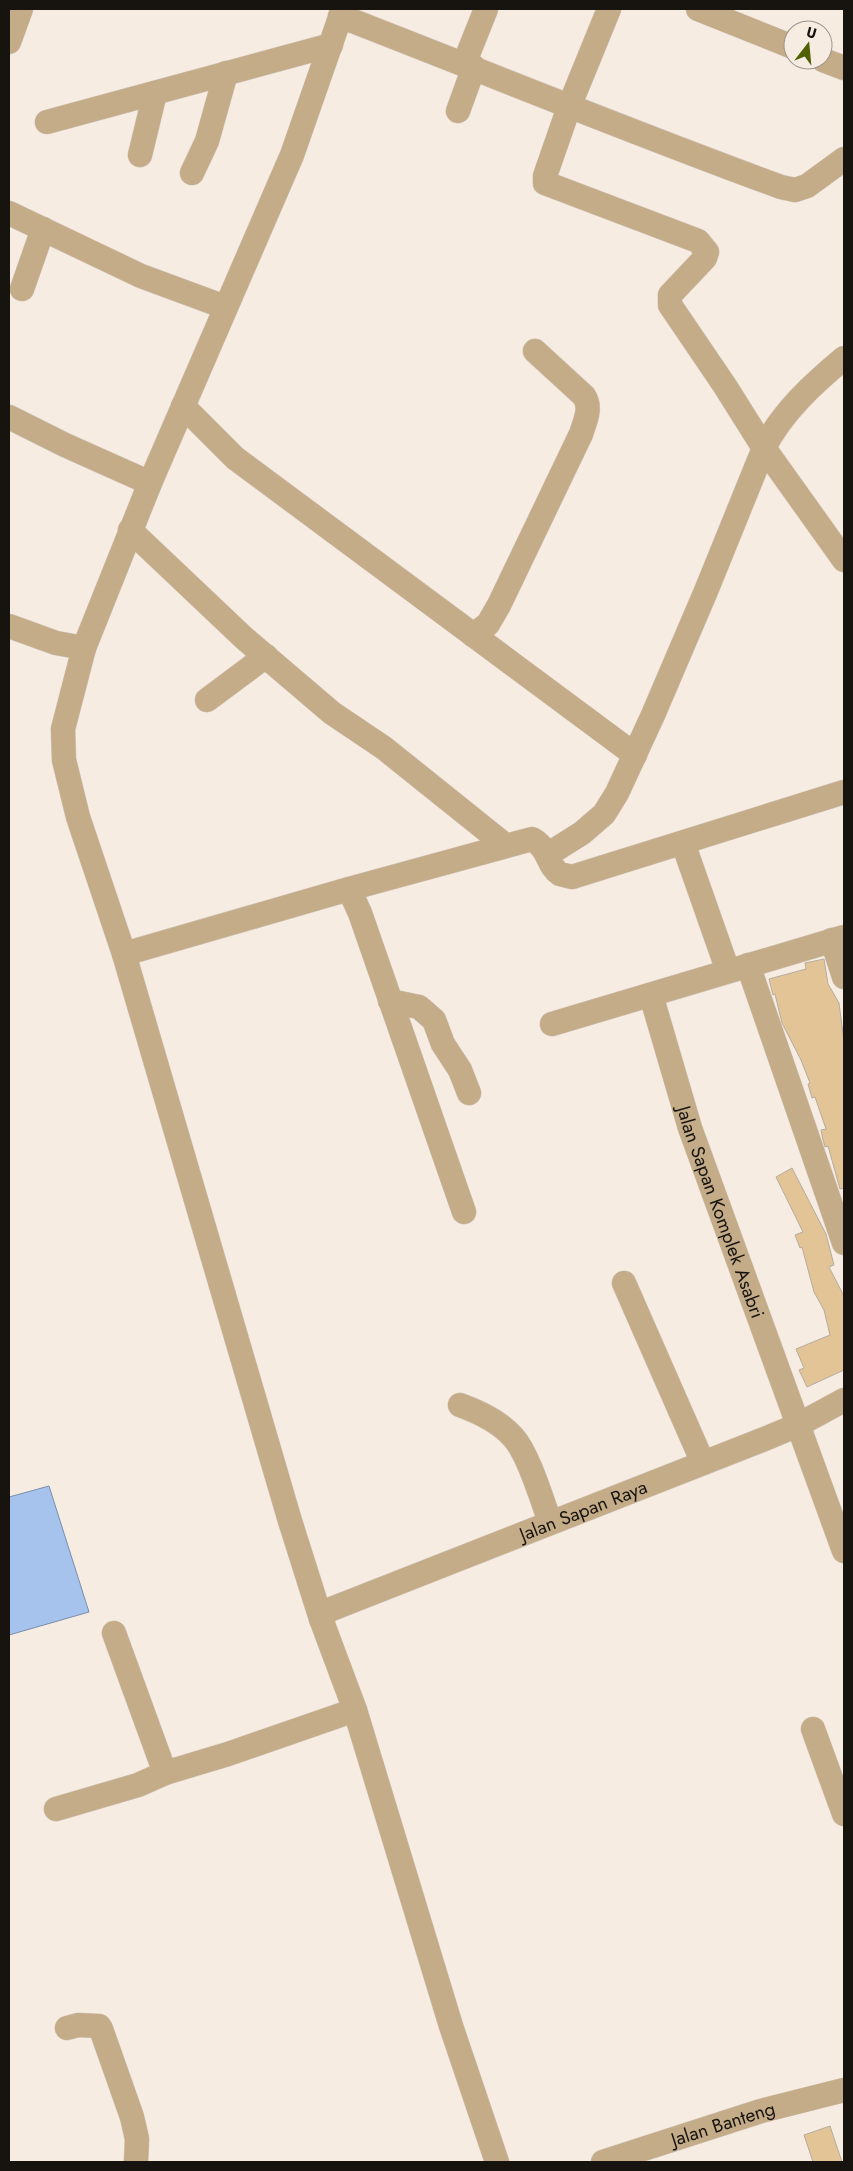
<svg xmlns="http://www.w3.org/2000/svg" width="853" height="2171" font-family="Jost,sans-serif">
<rect width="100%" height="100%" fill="#f7ece1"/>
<path fill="#a5c3ed" stroke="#7a8eab" d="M49,1486L89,1612L9,1635V1497Z"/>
<g fill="#e2c497" stroke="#b5aca0">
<path d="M824,959L828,984L839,1003L844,1041V1188L840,1189L828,1146L825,1147L823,1140L821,1130L826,1129L815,1097L812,1098L808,1084L810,1083L801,1060L782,1023L775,994L773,995L769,979L806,969L805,963Z"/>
<path d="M792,1168L826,1234L834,1265L829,1267L844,1296V1370L807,1387L799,1370L804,1368L796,1349L830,1335L824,1310L814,1292L802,1247L800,1248L795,1235L803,1232L776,1177Z"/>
<path d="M830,2126L842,2162H813L804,2135Z"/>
</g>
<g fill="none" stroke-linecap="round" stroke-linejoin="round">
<g stroke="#d3c9c0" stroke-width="25">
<g id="minor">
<path d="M343,9L292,155L150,483L84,648L63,729L64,760L78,817L124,954L290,1521L321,1619L355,1710L451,2026L497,2162"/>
<path d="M609,9L569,107L545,176V183L698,241L707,252L705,258L670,295V305L725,386L764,448L844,560"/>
<path d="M698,9L793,47"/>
<path d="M340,16C487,73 633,133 781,187L795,190L807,186L844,159"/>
<path d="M9,42L21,9"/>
<path d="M823,60L844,68"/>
<path d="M464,64L486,9"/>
<path d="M458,111L474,67"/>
<path d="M47,122L331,45"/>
<path d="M140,155L155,93"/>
<path d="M192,173L207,141L226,73"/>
<path d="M9,213L141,276L225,307"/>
<path d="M22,289L43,229"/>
<path d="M183,406L235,458L635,755"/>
<path d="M9,417L65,445L150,483"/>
<path d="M130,530L244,638L332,713L384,748L505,845"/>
<path d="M9,626L56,643L84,648"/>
<path d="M473,635L488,624L499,605L581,434C585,421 592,408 584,396L535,351"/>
<path d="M207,700L266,656"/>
<path d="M683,843L728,971"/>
<path d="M547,855L582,833L604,814L617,793L653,715L706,591L764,448C782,412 814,383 844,358"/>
<path d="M349,889L532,839C550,849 547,866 560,874C563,875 569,876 572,877L844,792"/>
<path d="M832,940L844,977"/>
<path d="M124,954L349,889L360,913L464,1212"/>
<path d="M748,965L844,1243"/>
<path id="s1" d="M651,995L690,1128L844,1551"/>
<path d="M390,1001L419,1007L434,1020L443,1044L460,1070L469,1093"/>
<path d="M552,1024L844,937"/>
<path d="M624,1283L703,1463"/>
<path d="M460,1405C479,1412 499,1421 513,1437C528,1453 542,1500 550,1522"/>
<path id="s2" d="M321,1619L329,1610L762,1440L798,1425L844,1400"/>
<path d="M114,1633L165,1773L228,1754L355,1710"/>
<path d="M813,1729L844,1814"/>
<path d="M56,1809L138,1785L165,1773"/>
<path d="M67,2028L78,2025L99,2026L101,2029L132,2117L137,2139L136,2162"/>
<path id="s3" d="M603,2162L761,2111L844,2090"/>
</g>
</g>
<use href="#minor" stroke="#c5ac88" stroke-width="24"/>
</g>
<g text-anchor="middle" stroke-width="4" stroke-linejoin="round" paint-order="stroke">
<g font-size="19" fill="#171410" stroke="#f7ece1">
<text dy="7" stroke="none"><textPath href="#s1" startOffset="228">Jalan Sapan Komplek Asabri</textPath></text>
<text dy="7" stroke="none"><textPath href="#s2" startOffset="285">Jalan Sapan Raya</textPath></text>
<text dy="7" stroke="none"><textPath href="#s3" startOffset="126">Jalan Banteng</textPath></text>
</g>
</g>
<rect width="853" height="2171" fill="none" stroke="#171410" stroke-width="20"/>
<g transform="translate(808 45) rotate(16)"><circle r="24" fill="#f7ece1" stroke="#9d968d"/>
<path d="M0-4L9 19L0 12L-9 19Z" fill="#516003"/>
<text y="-8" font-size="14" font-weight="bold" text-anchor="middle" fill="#171410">U</text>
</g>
</svg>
